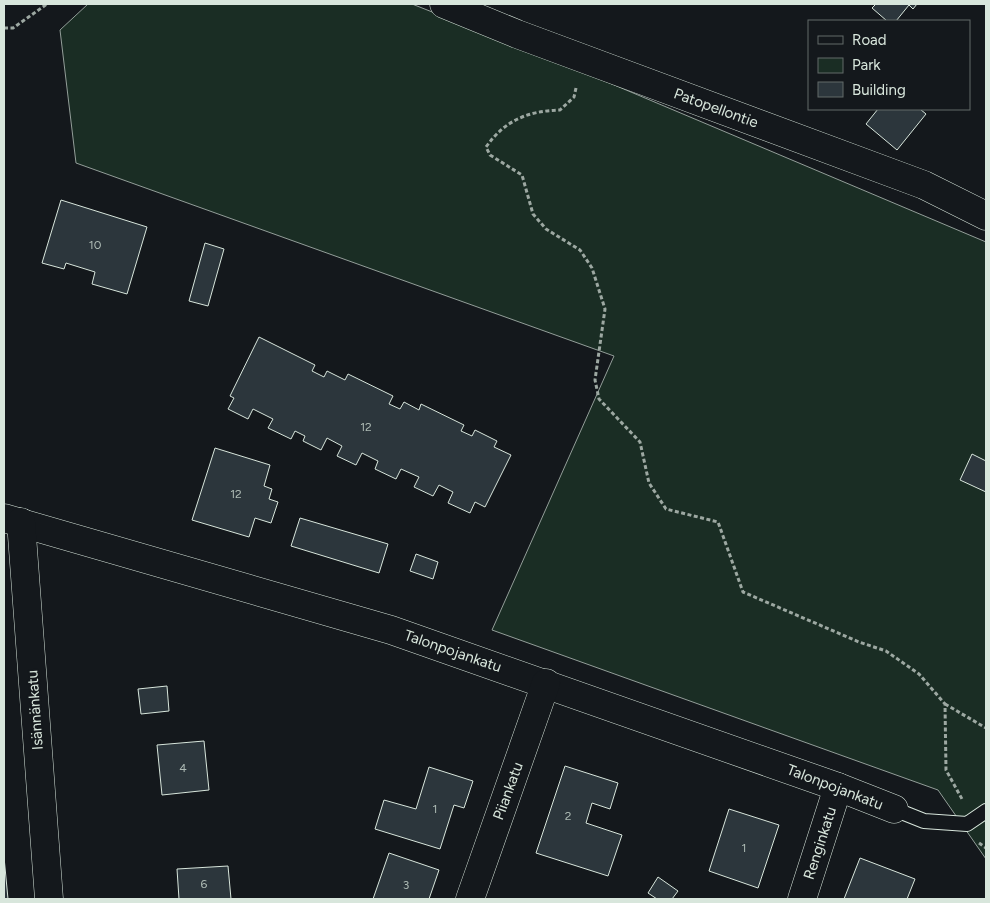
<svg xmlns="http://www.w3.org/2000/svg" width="990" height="903" font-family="Figtree,sans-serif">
<rect width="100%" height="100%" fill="#14181c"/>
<path fill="#1a2d24" stroke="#939e99" d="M88,4H412L574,68L986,242V859L938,790L492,630L614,356L76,163L60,30Z"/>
<g fill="#2c363c" stroke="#d8e6dc">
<path d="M876,4H917L913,9L909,5L896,21H887L872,8Z"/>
<path d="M878,109H920L926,114L897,150L866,124Z"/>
<path d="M61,200L147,227L127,294L92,284L95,272L66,263L64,269L42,263Z"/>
<path d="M205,243L224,249L208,306L189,301Z"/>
<path d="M259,337L315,365L312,371L324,377L327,371L345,380L348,374L393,396L389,404L400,409L404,402L419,410L421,404L464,425L461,431L472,436L475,430L497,441L494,447L511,455L485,507L475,502L470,513L448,503L453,492L439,485L433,496L414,487L419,477L401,469L396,479L375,469L378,461L362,453L356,465L337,456L342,446L327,438L321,450L303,441L305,436L295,431L291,439L268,428L273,419L253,409L248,419L228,409L234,398L230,396Z"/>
<path d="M215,448L270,465L264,486L272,489L269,499L278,502L271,523L255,518L249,537L192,520Z"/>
<path d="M972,454L986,461V492L960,480Z"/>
<path d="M300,518L388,544L379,573L291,546Z"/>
<path d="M416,554L438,562L433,579L410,571Z"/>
<path d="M167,686L169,711L141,714L138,689Z"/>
<path d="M204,741L209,790L162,795L157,745Z"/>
<path d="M565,766L618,783L610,809L592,803L586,823L622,835L608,876L536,853Z"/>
<path d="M429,767L473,781L464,808L454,805L440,849L375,829L384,800L416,809Z"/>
<path d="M729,809L779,825L758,888L709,871Z"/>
<path d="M389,853L439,870L429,899H373Z"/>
<path d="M4,857L8,899H4Z"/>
<path d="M860,858L915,879L907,899H844Z"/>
<path d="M228,866L231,899H179L177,869Z"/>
<path d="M658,877L678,891L672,899H657L648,893Z"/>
</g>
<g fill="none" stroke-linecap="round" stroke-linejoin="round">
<g stroke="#d8e6dc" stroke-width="16">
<path id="lane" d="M894,809L924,821L967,824L986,811"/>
</g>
<g stroke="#d8e6dc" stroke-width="29">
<g id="street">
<path d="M444,4L517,34L924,185L986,216"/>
<path d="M4,518L391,630L838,787L894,809"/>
<path d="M21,522L49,899"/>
<path d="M470,899L546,683"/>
<path d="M802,899L838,787"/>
</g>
</g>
<g stroke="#9da8a2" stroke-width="3" stroke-dasharray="4 2.5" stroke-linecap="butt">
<path d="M4,28H13L47,4"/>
<path d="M576,88L574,97L560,110C528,111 505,120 486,147L490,155L522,175L533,214L546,229L580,250L592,268L605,309L595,380L599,399L640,442L649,483L666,509L718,522L743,592L859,642L886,651L919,674L945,704L946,770L962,799"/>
<path d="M945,704L986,728"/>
<path d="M979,843L986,848"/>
</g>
<use href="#lane" stroke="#14181c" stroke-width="14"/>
<use href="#street" stroke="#14181c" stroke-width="28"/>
</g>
<g text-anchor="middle" stroke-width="4" stroke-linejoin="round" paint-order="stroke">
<g font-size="12" fill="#adbab4">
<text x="95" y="249">10</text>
<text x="366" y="431">12</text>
<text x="236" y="498">12</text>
<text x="183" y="772">4</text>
<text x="435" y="813">1</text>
<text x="568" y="820">2</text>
<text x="744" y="852">1</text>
<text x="204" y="888">6</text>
<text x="406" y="889">3</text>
</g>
<g font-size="15" fill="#d8e6dc" stroke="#14181c">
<text transform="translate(716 108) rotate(20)" y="5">Patopellontie</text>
<text transform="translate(453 651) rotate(19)" y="5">Talonpojankatu</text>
<text transform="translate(35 710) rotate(-94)" y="5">Isännänkatu</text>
<text transform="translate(835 787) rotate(21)" y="5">Talonpojankatu</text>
<text transform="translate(508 791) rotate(-70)" y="5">Piiankatu</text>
<text transform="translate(820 843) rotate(-72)" y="5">Renginkatu</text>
</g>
</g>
<rect width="990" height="903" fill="none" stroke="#d8e6dc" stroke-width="10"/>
<rect x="808" y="20" width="162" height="90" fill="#14181c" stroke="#626a69"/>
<rect x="818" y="36" width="25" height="8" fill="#14181c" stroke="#626a69"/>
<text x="852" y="45" font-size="15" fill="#d8e6dc">Road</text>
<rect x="818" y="58" width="25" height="15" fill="#1a2d24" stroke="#626a69"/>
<text x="852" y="70" font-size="15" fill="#d8e6dc">Park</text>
<rect x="818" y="82" width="25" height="15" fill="#2c363c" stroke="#626a69"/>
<text x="852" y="95" font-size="15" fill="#d8e6dc">Building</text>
</svg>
